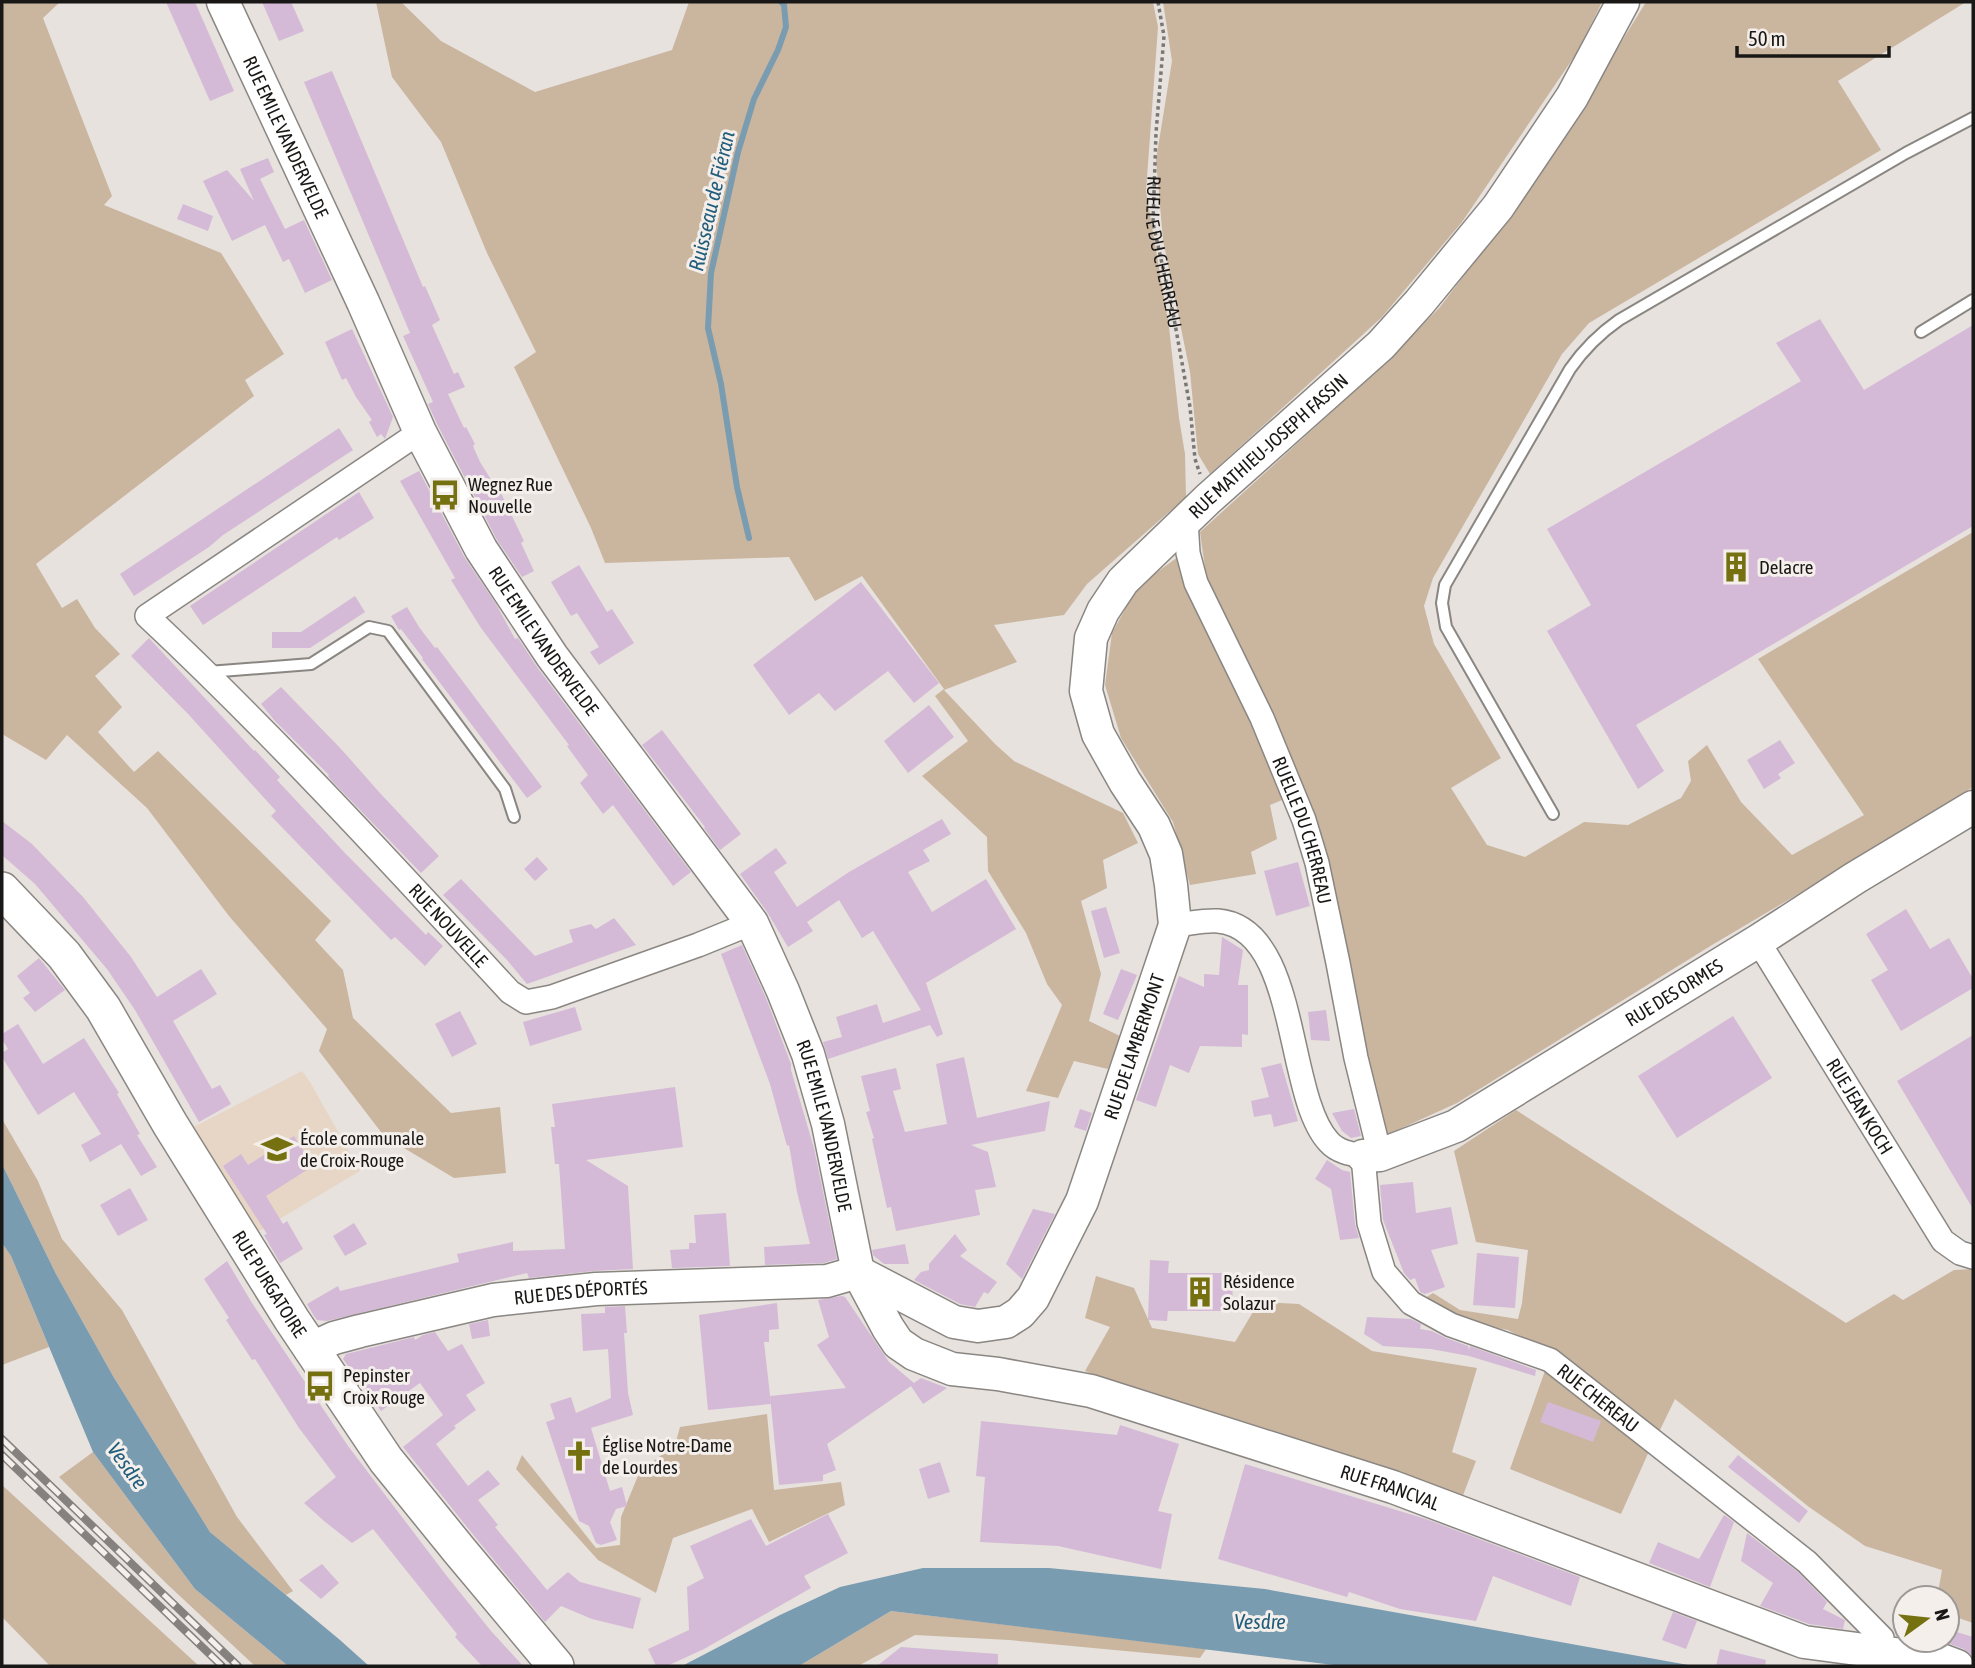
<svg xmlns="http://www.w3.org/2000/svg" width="1975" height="1668" font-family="'Asap Condensed',sans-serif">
<rect width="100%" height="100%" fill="#e7e2de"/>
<path fill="#e7d6c5" d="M302,1071L310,1082L360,1171L256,1233L192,1128Z"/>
<g fill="#cab59f">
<path d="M2,2H60L43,18L112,196L104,205L221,253L284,354L245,380L254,396L36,564L62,608L77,599L95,628L120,654L95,676L122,707L98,732L134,772L158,751L331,921L315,940L343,970L353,1018L451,1113L500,1107L506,1173L454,1178L384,1136L319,1051L327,1029L229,916L147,808L67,735L46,760L2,734Z"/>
<path d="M376,2H401L441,41L535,92L672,50L689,2H1153L1158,27L1146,191L1169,327L1179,418L1185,454L1186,497L1087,584L1064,615L994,625L1017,662L944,690L995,744L1014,761L1123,813L1138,843L1103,860L1107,888L1081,901L1101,974L1089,1021L1120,1036L1108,1069L1074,1061L1058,1098L1026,1091L1062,1005L1047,984L1026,933L988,871L987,837L922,776L968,741L935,696L944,689L862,576L815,601L789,557L605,563L591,528L514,367L536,352L487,253L441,142L392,77Z"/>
<path d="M1163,2H1602L1578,51L1462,222L1382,317L1210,474L1198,454L1190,372L1163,240L1156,160L1172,61Z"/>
<path d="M1646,2H1966L1838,81L1881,150L1589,323L1562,354L1433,578L1424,606L1434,644L1501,758L1451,788L1487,845L1525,857L1584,822L1628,825L1681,798L1691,781L1688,761L1707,745L1741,802L1792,855L1864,815L1758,659L1973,532V787L1883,844L1712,945L1457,1103L1380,1138L1296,776L1206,575L1200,532L1389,360L1440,307L1535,182Z"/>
<path d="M1182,554L1287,798L1270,805L1277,839L1251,852L1256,874L1190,885L1173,822L1121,738L1105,685L1112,633L1138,586Z"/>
<path d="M1516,1110L1846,1323L1894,1294L1903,1300L1954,1270L1973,1269V1623L1947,1614V1598H1937L1942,1570L1865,1546L1809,1507L1675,1399L1658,1434L1573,1365L1508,1330L1457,1321L1422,1300L1433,1293L1460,1310L1518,1319L1522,1303L1528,1250L1476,1242L1454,1151Z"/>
<path d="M2,1119L38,1181L62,1239L122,1310L237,1517L293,1591L286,1595L210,1532L113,1376L56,1274L2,1164Z"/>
<path d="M2,1243L11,1256L49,1347L2,1365Z"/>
<path d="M1096,1276L1134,1288L1152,1328L1235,1342L1259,1302L1299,1304L1372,1351L1477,1368L1452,1452L1476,1461L1462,1498L1139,1392L1085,1371L1110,1327L1085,1318Z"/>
<path d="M1546,1368L1650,1449L1621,1514L1510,1469Z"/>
<path d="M767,1414L774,1490L841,1482L845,1505L769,1542L752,1509L673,1538L656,1593L598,1560L516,1469L522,1455L596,1548L620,1545L621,1517L640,1471L675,1445L680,1427Z"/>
<path d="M93,1452L195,1589L288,1666H255L168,1585L59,1477Z"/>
<path d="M2,1485L199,1666H50L2,1617Z"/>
<path d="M891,1611L1206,1649L1200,1658L1009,1640L915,1635L858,1666H799Z"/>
</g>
<g fill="#7a9cb1">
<path d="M2,1164L56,1274L113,1376L210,1532L340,1640L369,1666H288L195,1589L93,1452L11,1256L2,1243Z"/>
<path d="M923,1568H1049L1265,1589L1694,1666H1342L891,1611L799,1666H682L780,1615L840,1587Z"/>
</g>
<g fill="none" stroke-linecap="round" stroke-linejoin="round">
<path stroke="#7a9cb1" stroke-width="6" d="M749,538L737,487L721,384L708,328L711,273L738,152L754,99L778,50L786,27L784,5L781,2"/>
</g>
<g fill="#d4bad6">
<path d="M166,2H195L234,91L210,101Z"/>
<path d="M262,2H291L304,31L279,41Z"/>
<path d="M332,71L423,287L425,286L440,320L432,325L454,374L458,372L465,387L448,394L464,428L466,427L475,444L473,446L480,462L497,489H499L524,541L521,543L534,571L522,577L497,540L437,424L428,404L433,402L403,336L410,333L304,82Z"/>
<path d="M268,158L274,172L260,179L285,229L304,220L332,280L305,293L289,259L283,262L265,225L232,241L203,181L227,170L254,201L240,169Z"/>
<path d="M183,204L213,216L208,231L177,219Z"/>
<path d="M1820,319L1864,390L1973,325V526L1636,725L1664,771L1638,789L1547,631L1591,605L1547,529L1801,381L1776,343Z"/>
<path d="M352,329L393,417L385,439L381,434L377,437L369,422L372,420L356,397L346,378L342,380L325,342Z"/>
<path d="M339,428L353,450L223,535L209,547L134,596L120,574Z"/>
<path d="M419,471L465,558L496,604L515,639L518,638L537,667L691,872L673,886L613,805L603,814L580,783L588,775L567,746L569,745L481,628L451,580L455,578L400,481Z"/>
<path d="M359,492L374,518L339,540L337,537L203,625L190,606Z"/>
<path d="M579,565L607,612L612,609L634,643L599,665L590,652L599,647L577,613L571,616L551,582Z"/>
<path d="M861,582L939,683L914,703L888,671L835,711L819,693L789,715L753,665Z"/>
<path d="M355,596L365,612L310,648H272V632H301Z"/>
<path d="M407,607L419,627L435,648L437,647L542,787L527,798L422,659L423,658L401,629L399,630L391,616Z"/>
<path d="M149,638L254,751L255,750L280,777L277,780L344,852L426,935L428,932L443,946L425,966L395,937L391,940L271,816L276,811L189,715L131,656Z"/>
<path d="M281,687L342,750L379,792L439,856L421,873L333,782L328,776L329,775L275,721L261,704Z"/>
<path d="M929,705L954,737L908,773L884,741Z"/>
<path d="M662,730L741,834L720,850L704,828L705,827L642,745Z"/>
<path d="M1780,740L1795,763L1778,774L1781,778L1764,789L1747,760Z"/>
<path d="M942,819L951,834L923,850L930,861L908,872L932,912L986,879L1016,929L926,983L943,1034L937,1037L930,1025L828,1059L823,1042L842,1037L836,1017L877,1004L883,1023L921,1010L873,931L862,938L839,900L807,922L813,931L788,947L767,912L740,874L776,848L787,863L774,872L797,907L849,872Z"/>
<path d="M2,821L32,844L83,897L131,957L157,997L201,969L217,994L173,1021L212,1089L220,1085L231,1104L199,1122L135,1010L107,969L35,884L2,855Z"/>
<path d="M537,857L548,869L535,881L524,869Z"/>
<path d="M1298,862L1310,906L1276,916L1264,871Z"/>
<path d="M461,879L535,956L573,942L569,930L591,924L596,929L614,918L636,945L527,984L507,960L443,895Z"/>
<path d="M1106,907L1120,953L1104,958L1091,911Z"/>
<path d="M1906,909L1930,949L1949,938L1973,979V988L1901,1031L1871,980L1888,970L1866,934Z"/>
<path d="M1222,937L1243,950L1238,985H1248V1035L1242,1034V1047L1200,1046L1189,1073L1170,1065L1156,1107L1136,1100L1179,976L1204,987V974L1219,975Z"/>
<path d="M742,945L766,998L791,1064V1070L814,1148L837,1259L824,1263L765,1265L764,1247L810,1244L797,1192L789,1145L787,1146L770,1084L721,954Z"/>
<path d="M39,958L65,990L35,1012L23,998L30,993L17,976Z"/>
<path d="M1121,969L1137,975L1118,1020L1103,1014Z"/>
<path d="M575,1007L582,1030L530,1046L523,1022Z"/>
<path d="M1326,1010L1330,1041L1311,1040L1308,1012Z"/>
<path d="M460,1011L477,1044L452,1057L435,1024Z"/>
<path d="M1733,1016L1772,1078L1677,1138L1638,1076Z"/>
<path d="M18,1024L43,1064L84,1038L119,1093L117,1094L140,1134L137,1135L157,1167L141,1176L121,1144L90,1162L81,1145L101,1134L74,1092L38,1115L2,1057V1053L8,1049L2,1039V1034Z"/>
<path d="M1973,1035V1209L1897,1081Z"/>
<path d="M964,1057L977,1118L1050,1101L1045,1131L971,1145L988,1152L996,1187L975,1190L980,1215L896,1231L891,1207L887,1208L872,1139L874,1138L866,1112L870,1111L861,1076L896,1068L901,1089L893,1091L905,1132L947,1124L936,1064Z"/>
<path d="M1281,1063L1298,1121L1274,1127L1271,1114L1254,1117L1251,1101L1269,1097L1261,1068Z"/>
<path d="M675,1087L683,1147L586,1160L628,1186L633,1269L594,1271L529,1278L527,1273L327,1321L317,1320L314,1316L307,1304L338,1286L340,1291L459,1262L457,1254L513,1242V1251L565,1249L559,1164H555L551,1127H555L552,1104Z"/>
<path d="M1080,1109L1092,1113L1086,1131L1074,1127Z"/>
<path d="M1354,1109L1361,1136L1351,1138L1342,1131L1332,1113Z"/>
<path d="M294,1136L313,1166L266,1196L283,1224L287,1221L303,1249L280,1263L264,1235L267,1234L223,1166L241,1154L248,1165Z"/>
<path d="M1327,1160L1342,1170L1350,1172L1355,1224L1359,1238L1340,1240L1331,1189L1315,1179Z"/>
<path d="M1413,1182L1416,1213L1451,1207L1458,1244L1431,1250L1445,1287L1425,1294L1420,1292L1415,1278L1410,1280L1404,1273L1383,1220L1380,1185Z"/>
<path d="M130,1188L148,1220L118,1236L100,1205Z"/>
<path d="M1033,1209L1055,1214L1022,1279L1006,1264Z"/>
<path d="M726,1213L730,1266L672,1268L670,1250L689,1249V1243H696L694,1215Z"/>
<path d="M354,1223L367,1244L345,1256L333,1236Z"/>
<path d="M955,1234L967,1250L960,1256L997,1282L988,1294L984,1292L975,1307L960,1304L914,1280L921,1272L929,1270V1264Z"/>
<path d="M905,1244L909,1264H884L873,1255L872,1250Z"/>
<path d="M1477,1253L1519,1257L1515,1308L1473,1305Z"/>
<path d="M1150,1260L1169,1261L1168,1273H1232L1233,1311H1168L1167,1321L1148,1320Z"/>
<path d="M227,1261L252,1303L348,1446L446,1575L491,1631L523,1666H482L455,1637L457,1634L373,1529L352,1543L324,1521L304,1503L336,1477L299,1428L255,1359L252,1360L226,1320L229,1318L204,1279Z"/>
<path d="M842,1296L845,1297L889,1362L914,1383L921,1378L947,1388L923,1404L911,1386L827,1444L836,1470L823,1475V1481L779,1485L770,1396L846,1388L817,1345L829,1337L818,1300Z"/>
<path d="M777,1303L779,1329L769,1330V1342H764L771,1404L708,1410L699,1315Z"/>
<path d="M625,1306L627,1333H624L628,1393L633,1415L591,1428L610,1491L622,1487L627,1506L616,1509L610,1522L617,1540L601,1545L596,1543L589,1526L579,1521L546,1422L555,1419L550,1404L571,1397L576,1413L611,1398L608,1349L583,1351L581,1314L605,1313V1307Z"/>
<path d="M1367,1317L1411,1319L1421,1324L1420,1329L1432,1331L1446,1338L1468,1346L1469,1350L1470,1346L1536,1370L1535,1376L1469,1356L1431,1349L1383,1346L1364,1334Z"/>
<path d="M488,1320L490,1336L472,1339L469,1324Z"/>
<path d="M435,1332L448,1351L462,1344L485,1383L466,1395L476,1410L454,1426L456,1428L436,1444L468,1486L488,1470L500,1484L478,1500L498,1525L495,1527L547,1590L568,1572L580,1582L641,1598L633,1629L592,1619L561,1606L545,1622L475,1537L403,1447L443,1415L420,1383L381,1411L343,1359L346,1354L414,1337L415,1340L423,1335Z"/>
<path d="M1548,1402L1601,1421L1593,1442L1540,1422Z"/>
<path d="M981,1421L1117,1435L1120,1425L1179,1444L1158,1511L1172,1514L1161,1569L1058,1546L980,1542L985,1477L976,1476Z"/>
<path d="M1738,1455L1808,1511L1799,1523L1728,1467Z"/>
<path d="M940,1462L950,1492L928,1499L919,1469Z"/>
<path d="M1245,1464L1426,1519L1580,1577L1571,1606L1493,1576L1476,1621L1400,1609L1349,1592L1347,1597L1218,1559Z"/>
<path d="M828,1514L848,1553L804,1576L811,1588L704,1649L667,1666H656L648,1649L689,1630L687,1587L704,1578L690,1546L751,1519L766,1546Z"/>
<path d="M1724,1515L1734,1522L1710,1587L1649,1563L1658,1542L1699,1559Z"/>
<path d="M1747,1533L1798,1572L1827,1602L1823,1609L1845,1620L1843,1629L1809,1624L1760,1606L1773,1583L1741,1561Z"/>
<path d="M322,1564L339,1583L321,1599L299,1580Z"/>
<path d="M1673,1612L1697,1621L1686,1649L1662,1640Z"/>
<path d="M1947,1629L1973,1637V1657L1964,1649L1947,1643Z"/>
<path d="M901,1647L998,1654V1666H877Z"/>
<path d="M1720,1649L1766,1660L1765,1666H1716Z"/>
</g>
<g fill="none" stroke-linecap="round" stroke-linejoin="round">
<g stroke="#8a8682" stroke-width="14">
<g id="lane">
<path d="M1921,332L1973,300"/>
<path d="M208,672L311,664L369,627L388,631L505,789L514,817"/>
<path d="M1553,814L1446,627L1442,603L1445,585L1570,369C1584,349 1599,334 1619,320L1906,153L1973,118"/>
</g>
</g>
<g stroke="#8a8682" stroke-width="26">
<g id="street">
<path id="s2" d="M420,432L147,616C274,735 392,864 510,992L526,1002L552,997L698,945L752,923"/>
<path id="s3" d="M1186,520L1188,553L1196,583L1262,718L1304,820L1317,863L1338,963L1356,1058L1380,1155"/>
<path id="s4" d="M1175,925C1188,924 1204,920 1218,921C1300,928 1285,1096 1329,1142C1338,1152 1351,1154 1363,1156L1369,1223L1384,1272L1411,1303L1451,1325L1550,1360L1807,1562L1882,1638"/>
<path id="s5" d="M1758,941L1943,1241L1960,1253L1973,1257"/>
</g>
</g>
<g stroke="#8a8682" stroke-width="35">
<g id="secondary">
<path id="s6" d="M223,2L363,302L420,432L481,549L552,656L752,923L783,991L808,1054L828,1124L858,1272L888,1328L898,1343L914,1354L952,1369L998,1374L1091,1391L1393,1487L1804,1642L1941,1660L1957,1666"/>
<path id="s7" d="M1363,1156L1380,1155L1456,1126L1758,941L1855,878L1973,807"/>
<path id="s8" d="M858,1272L954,1322L978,1326L1006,1322L1020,1313L1033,1298L1082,1201L1175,925L1171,885L1166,854L1154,826L1125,782L1098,734L1086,691L1091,638L1103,611L1123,581L1208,499L1381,345L1419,303L1498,207L1572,97L1623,2"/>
<path id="s9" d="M310,1349L334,1338L360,1331L493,1300L596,1289L827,1281L858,1272"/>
</g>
</g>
<g stroke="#8a8682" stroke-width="38">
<g id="primary">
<path id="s10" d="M2,890L64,955L103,1008L170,1124L292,1320L386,1460L459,1550L556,1666"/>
</g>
</g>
<path stroke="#7a7774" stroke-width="3.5" stroke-dasharray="3.5 3.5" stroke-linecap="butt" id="s1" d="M1158,2L1164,36L1156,133L1153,223L1173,313L1190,407L1195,459L1200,474"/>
<use href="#lane" stroke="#fff" stroke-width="10"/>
<use href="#street" stroke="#fff" stroke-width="23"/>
<use href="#secondary" stroke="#fff" stroke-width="32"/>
<use href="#primary" stroke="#fff" stroke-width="35"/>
<g stroke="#85817e" stroke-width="8">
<g id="rail">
<path d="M2,1439L238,1666"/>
<path d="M2,1455L222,1666"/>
</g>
</g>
<use href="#rail" stroke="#f4efeb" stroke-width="5" stroke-dasharray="16" stroke-linecap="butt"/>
</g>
<defs>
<g id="bus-bare" transform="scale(2.415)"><path d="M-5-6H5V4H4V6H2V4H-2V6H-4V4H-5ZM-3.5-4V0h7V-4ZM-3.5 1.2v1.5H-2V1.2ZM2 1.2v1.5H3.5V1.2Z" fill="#757010" stroke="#f4efeb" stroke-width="2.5" paint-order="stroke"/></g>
<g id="building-bare" transform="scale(2.415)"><path d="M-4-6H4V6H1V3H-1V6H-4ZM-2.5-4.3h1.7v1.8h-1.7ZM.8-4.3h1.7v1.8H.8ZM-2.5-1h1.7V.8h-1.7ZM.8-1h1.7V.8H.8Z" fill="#757010" stroke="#f4efeb" stroke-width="2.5" paint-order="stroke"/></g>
<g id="school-bare" transform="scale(2.415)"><path d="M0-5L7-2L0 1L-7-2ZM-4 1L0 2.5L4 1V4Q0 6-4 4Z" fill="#757010" stroke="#f4efeb" stroke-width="2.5" paint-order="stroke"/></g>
<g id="church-bare" transform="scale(2.415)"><path d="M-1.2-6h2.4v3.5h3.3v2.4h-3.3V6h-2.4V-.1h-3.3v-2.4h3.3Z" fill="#757010" stroke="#f4efeb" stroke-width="2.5" paint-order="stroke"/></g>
</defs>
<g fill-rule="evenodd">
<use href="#bus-bare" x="445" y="495"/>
<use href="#building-bare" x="1736" y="567"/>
<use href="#school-bare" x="277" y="1149"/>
<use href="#building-bare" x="1200" y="1292"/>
<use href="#bus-bare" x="320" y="1386"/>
<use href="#church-bare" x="579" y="1456"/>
</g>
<g text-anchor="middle" stroke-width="6" stroke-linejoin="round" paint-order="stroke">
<g font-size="19" fill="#191816" stroke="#f4efeb">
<text dy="7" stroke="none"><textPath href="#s6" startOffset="149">RUE EMILE VANDERVELDE</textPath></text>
<text dy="7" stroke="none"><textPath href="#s1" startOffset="252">RUELLE DU CHERREAU</textPath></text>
<text dy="7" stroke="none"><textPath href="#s8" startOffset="1169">RUE MATHIEU-JOSEPH FASSIN</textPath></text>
<text dy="7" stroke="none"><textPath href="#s6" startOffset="716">RUE EMILE VANDERVELDE</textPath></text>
<text dy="7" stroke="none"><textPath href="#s3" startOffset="334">RUELLE DU CHERREAU</textPath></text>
<text dy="7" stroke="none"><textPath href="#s2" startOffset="761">RUE NOUVELLE</textPath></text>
<text dy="7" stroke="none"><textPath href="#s7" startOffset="354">RUE DES ORMES</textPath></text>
<text dy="7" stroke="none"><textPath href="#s8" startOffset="469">RUE DE LAMBERMONT</textPath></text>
<text dy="7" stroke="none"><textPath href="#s5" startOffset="194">RUE JEAN KOCH</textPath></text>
<text dy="7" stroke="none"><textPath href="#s6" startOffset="1283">RUE EMILE VANDERVELDE</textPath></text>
<text dy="7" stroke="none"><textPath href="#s10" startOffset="478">RUE PURGATOIRE</textPath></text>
<text dy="7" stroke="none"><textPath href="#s9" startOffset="278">RUE DES DÉPORTÉS</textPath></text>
<text dy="7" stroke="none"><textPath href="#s4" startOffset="712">RUE CHEREAU</textPath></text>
<text dy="7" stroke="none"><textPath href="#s6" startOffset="2030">RUE FRANCVAL</textPath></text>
</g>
<g font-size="19" fill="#191816" stroke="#f4efeb" text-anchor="start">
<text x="468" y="491">Wegnez Rue<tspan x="468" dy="22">Nouvelle</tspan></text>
<text x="1759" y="574">Delacre</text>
<text x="300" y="1145">École communale<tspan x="300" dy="22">de Croix-Rouge</tspan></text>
<text x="1223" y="1288">Résidence<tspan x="1223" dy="22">Solazur</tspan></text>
<text x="343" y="1382">Pepinster<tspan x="343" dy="22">Croix Rouge</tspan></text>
<text x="602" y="1452">Église Notre-Dame<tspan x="602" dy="22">de Lourdes</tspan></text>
</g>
<g font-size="21" font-style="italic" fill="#225d7c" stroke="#f4efeb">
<text transform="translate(712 201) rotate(-77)" y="7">Ruisseau de Fiéran</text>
<text transform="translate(127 1466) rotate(54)" y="7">Vesdre</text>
<text x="1260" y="1629">Vesdre</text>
</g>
</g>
<rect width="1975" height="1668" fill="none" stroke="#191816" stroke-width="7"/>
<g transform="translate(1926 1619) rotate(75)"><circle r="33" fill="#f4efeb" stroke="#9c9996" stroke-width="2"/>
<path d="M0-5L12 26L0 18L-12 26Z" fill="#757010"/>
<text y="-10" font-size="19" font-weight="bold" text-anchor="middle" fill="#191816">N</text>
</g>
<path d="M1737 46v10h152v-10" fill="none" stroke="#191816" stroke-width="3.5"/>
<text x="1748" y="46" font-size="21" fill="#191816" stroke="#f4efeb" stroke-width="5" paint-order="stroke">50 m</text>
</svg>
